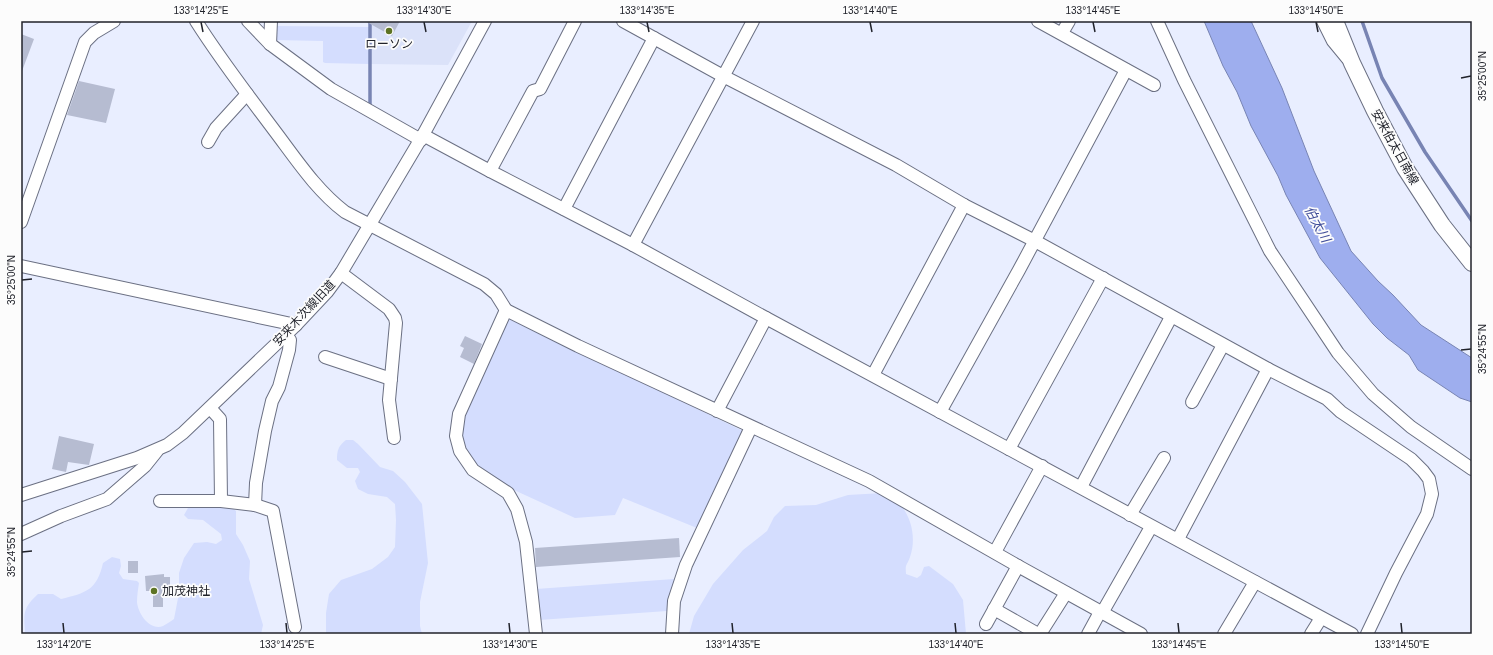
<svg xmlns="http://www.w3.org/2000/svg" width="1493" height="655" font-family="Helvetica,'Noto Sans JP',sans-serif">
<rect width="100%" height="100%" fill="#e9eeff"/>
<path fill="#dbe2f9" d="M371,21H472L448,65L371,64Z"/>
<g fill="#d4ddfe">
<path d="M274,26L369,27V64L325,63L323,62V41L275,40Z"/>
<path d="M509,318L743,431L697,528L623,498L615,515L575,518L488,478L461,449L460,427L465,413Z"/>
<path d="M346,440H353L358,444L380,467L393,471L405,482L422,504L428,563L420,602V626L422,634H326V613L329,594L341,580L372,569L388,557L395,547L396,520L395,504L387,497L368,494L358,489L355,481L360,472L358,468H347L337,460C337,451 338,446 346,440Z"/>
<path d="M883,493C887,495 893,496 896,500C911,514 917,537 910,557C907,566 905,563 906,574L917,578L921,575L924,567L929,566L953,584L963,600L966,634H689L694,616L713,584L743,550L767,531L774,517L785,506L816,505L848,495Z"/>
<path d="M228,504L236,511V534L243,545L250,561L249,579L263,625L261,634H25C24,613 22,609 38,594H53L61,599C86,593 97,590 103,563L112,557L120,559L121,566L119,573L123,579L137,581L139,583C138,589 137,596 137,602C138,614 150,631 163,626C167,624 171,621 174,619L179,593V573L184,558L194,543L207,542L216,544L222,540L221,534L203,520L188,519L184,515L188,508L204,505Z"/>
<path d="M674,579L667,611L539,620L536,589Z"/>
</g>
<path fill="#9eaeee" stroke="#7884b3" d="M1204,21H1251L1282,88L1314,171L1351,251L1378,281L1393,295L1421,325L1472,358V402L1460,398L1418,370L1409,355L1387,338L1373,324L1320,258L1286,195L1278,176L1251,126L1237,92L1223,66Z"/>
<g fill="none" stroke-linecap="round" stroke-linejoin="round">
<g stroke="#7884b3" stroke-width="3.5">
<path d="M370,21V105"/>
<path d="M1362,21L1382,78L1425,152L1472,221"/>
</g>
</g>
<g fill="#b6bcd1">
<path d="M365,21H400L392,36Z"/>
<path d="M21,34L34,39L22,71L21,70Z"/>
<path d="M79,81L115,89L106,123L67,115Z"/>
<path d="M465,336L482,344L474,364L460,357L464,348L460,346Z"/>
<path d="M59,436L94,444L89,465L68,462L66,472L52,469Z"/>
<path d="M679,538L680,557L536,567L535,548Z"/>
<rect x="128" y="561" width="10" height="12"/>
<path d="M164,574V577H170V590H163V607H153V591H146L145,576Z"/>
</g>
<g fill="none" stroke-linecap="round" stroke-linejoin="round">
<g stroke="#6b7083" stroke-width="14">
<g id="minor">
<path d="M196,21C220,59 247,94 274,130C296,159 316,190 345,212L484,284L496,294L506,310L578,346L869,481L1018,566L1141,634"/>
<path d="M248,21L270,44L331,89L421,140"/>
<path d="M623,21L723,76L896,165L964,205L1035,241L1268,369L1178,539"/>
<path d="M1038,21L1154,85"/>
<path d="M1157,21L1184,80L1270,251L1338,353L1373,394L1411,427L1472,469"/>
<path d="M1323,21L1333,41L1347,58"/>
<path d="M1062,33L1069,21"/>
<path d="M270,44L271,21"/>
<path d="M423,135L490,171L633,245L766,318L1352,634"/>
<path d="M208,142L216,128L247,94"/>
<path d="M490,171L533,91L540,89L575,21"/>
<path d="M564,209L654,38"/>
<path d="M21,222L85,42L94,33L114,21"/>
<path d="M633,245L753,21"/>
<path d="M21,266L296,325"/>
<path d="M341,273L389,309L395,318L396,323L389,400L394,438"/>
<path d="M506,310L459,414L456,436L460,451L473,470L508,493L517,509L526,542L536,634"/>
<path d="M325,357L391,379"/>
<path d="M1268,369L1327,399L1341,412L1411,459L1423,471L1429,479L1432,494L1427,514L1396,573L1367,634"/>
<path d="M873,375L964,205"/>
<path d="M1192,402L1223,345"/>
<path d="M210,408L220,419L221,501"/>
<path d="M717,411L766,318"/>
<path d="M940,412L1019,270L1126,70"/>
<path d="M1009,449L1103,278"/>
<path d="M1081,487L1171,317"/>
<path d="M21,495L137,458L167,445L183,433L296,325L327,292L341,273L423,135L485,21"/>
<path d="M160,501H221L255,505L273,511L295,627"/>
<path d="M255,505L256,483L265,431L272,401L279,387L289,350L290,340L286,335"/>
<path d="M1130,515L1164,458"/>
<path d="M21,534L61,516L107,499L145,466L157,451"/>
<path d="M995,552L1042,466"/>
<path d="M994,609L1038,634"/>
<path d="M1102,613L1151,527"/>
<path d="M986,624L1018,566"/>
<path d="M672,634L674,601L686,565L751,427"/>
<path d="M1040,634L1066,593"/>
<path d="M1088,634L1100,612"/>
<path d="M1224,634L1255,582"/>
<path d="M1311,634L1321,618"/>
</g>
</g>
<g stroke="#6b7083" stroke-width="18">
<path id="major" d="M1335,21L1352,63L1375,111L1405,168L1442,225L1472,263"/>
</g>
<use href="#minor" stroke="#fff" stroke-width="12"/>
<use href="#major" stroke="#fff" stroke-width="16"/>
</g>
<path fill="none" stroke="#20222a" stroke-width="1.5" d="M201,22L203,32M424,22L426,32M647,22L649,32M870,22L872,32M1093,22L1095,32M1316,22L1318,32M1461,78L1471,76M22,280L32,279M1461,350L1471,349M22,552L32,551M63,623L64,633M286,623L287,633M509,623L510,633M732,623L733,633M955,623L956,633M1178,623L1179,633M1401,623L1402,633"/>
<g fill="#5d7323" stroke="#fcfcfc" stroke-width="1.5">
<circle cx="389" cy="31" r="4"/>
<circle cx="154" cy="591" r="4"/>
</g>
<g text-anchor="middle" stroke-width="3.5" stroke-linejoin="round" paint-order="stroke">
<g font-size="12" fill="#20222a" stroke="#fcfcfc">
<text x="389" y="48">ローソン</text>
<text x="162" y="595" text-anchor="start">加茂神社</text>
</g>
<g font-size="12" fill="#20222a" stroke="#fcfcfc">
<text transform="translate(1395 147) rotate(61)" y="4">安来伯太日南線</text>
<text transform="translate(304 313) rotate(-47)" y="4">安来木次線旧道</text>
</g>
<g font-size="13" font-style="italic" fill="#404d99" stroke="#fcfcfc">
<text transform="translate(1318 224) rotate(61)" y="5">伯太川</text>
</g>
</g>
<rect width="1493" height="655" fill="none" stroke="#fcfcfc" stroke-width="44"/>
<rect x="22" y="22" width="1449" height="611" fill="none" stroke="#20222a" stroke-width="1.5"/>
<g font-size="10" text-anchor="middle" fill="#20222a">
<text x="201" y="14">133°14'25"E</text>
<text x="424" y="14">133°14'30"E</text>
<text x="647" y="14">133°14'35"E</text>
<text x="870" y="14">133°14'40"E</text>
<text x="1093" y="14">133°14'45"E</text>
<text x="1316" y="14">133°14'50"E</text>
<text transform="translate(1482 76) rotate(-90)" y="4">35°25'00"N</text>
<text transform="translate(11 280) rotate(-90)" y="4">35°25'00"N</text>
<text transform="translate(1482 349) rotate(-90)" y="4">35°24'55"N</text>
<text transform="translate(11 552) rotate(-90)" y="4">35°24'55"N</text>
<text x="64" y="648">133°14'20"E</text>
<text x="287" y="648">133°14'25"E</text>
<text x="510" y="648">133°14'30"E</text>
<text x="733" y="648">133°14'35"E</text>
<text x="956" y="648">133°14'40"E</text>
<text x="1179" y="648">133°14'45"E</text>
<text x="1402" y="648">133°14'50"E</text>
</g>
</svg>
